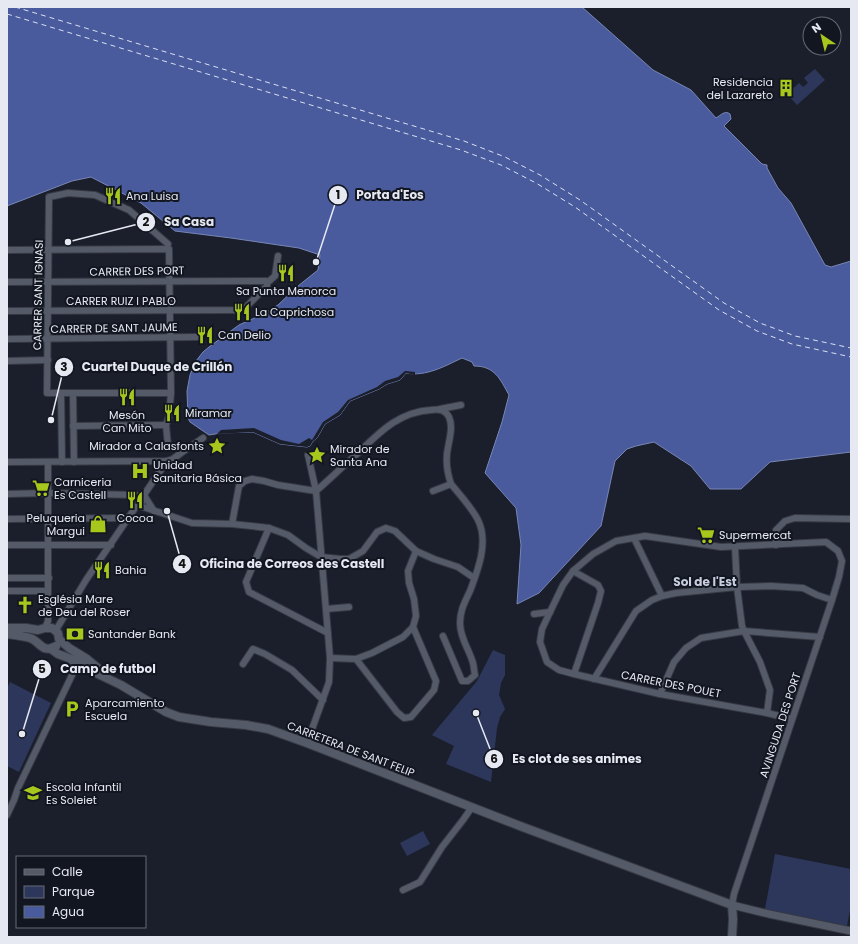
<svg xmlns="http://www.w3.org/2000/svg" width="858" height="944" font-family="Poppins,sans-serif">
<rect width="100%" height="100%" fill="#1b1f2b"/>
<g fill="#2d375b">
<path d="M815,69L825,80L797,105L787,94L799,83L803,87L808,83L804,78Z"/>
<path d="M493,650L505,655V675L501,683L499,695L505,709L500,717L497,728L491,782L446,764L454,746L432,735L477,681Z"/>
<path d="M10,682L51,703L19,772L7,766V688Z"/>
<path d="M423,831L430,844L407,856L400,843Z"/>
<path d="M775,854L851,869V905L847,926L765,909Z"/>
</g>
<path fill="#495b9c" stroke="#7886b6" d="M7,7H582L653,70L691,90L716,118C721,115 725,110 730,114L731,119L724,126L762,164L767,165V168L778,188L791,203L825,265L831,267L851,261V452L770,462L741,489H710L691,466L654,442L636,446L627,449L615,461L601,526L539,593L517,604L521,545L516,508L485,473L502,422L509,395C500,379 495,366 474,366L472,362L462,358C445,366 426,377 406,373L400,380L387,384L379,389L350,401L340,415L325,424L317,438L313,441L310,446L307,447L280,444L253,432L221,433L209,435L190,422L188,418L187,391L190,375L196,361L203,352L209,347L239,325L259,316L278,305L298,286L318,270L320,255L299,248L231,238L175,231L141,203L91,177L72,181L7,206Z"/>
<path fill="#1b1f2b" d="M405,371L415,372V375L406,373L400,380L387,384L379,389L350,401L340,415L325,424L317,438L313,441L310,446L307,447L280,444L253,432L217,434L221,430L254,428L281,440L299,444L309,438L312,440L323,422L338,412L348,400L377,387L385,381L398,377Z"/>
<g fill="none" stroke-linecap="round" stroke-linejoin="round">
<g stroke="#dae1f4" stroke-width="1" stroke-dasharray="5 4" stroke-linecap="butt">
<path d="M15,7L464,141L505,157L540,175L580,200L724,303L760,323L795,336L851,348"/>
<path d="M7,14L461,150L501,165L536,183L575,207L719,310L757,331L792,344L851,357"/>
</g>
<g stroke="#373a44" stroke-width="8">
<g id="minor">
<path d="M168,244L129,210L95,195L68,193L49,197L47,393H171"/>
<path d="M7,250L169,249L171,393L169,416L166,425L168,446"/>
<path d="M7,282L261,281H266L267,283"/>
<path d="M7,311L235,310L243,309L245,308L267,286V283L275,276L278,256"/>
<path d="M7,339L197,337"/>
<path d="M7,361L48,360"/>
<path d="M61,393L62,462"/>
<path d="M73,393L74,462"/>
<path d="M440,409L461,405"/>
<path d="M73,426L166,425"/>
<path d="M7,462L167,461L173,459L181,453L203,438"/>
<path d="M433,491L451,484"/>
<path d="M7,494L48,493L136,495L142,502"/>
<path d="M144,495L154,511"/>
<path d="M137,505L192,523L232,524L269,528L288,535L306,548L321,557L340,559H349L363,551L377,532L386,528L395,531L416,551L434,559L458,567L474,578"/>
<path d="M7,519L128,518"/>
<path d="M232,524L239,486L245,481L252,479L264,481L278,485L316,491C330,479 343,466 357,454C379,433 398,412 431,410C438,409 445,409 449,417C454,428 448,443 447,454C446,463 448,475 451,484C460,495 472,508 478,520C489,542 478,570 470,591C465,602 460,610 460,623C460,638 469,649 473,663C474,667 474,671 475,675L468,681H462L443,636"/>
<path d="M269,528L246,582L249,592L328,633"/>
<path d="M634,538L662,596"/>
<path d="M7,545H111"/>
<path d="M776,545V530L785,521L795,518L850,519"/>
<path d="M735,547L737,587L742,626L744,631L760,662L770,690L767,713"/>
<path d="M573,571L598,585L601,591L598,603L574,674"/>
<path d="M7,578H49"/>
<path d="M7,591H48"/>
<path d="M326,609L349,607"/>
<path d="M534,614L550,612"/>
<path d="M45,628L48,621V462"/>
<path d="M56,630L86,580L167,461"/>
<path d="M330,658L356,659L372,653L403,637L413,627L416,616L414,599L409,583L408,571L416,551"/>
<path d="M356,659L397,712L404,718L411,717L434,690L436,681L413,627"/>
<path d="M243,664L253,649L265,654L292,670L323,700"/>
<path d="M594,679L636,611L652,600L662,596L676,593L737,587L771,586L803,588L817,595L832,600"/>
<path d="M660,694L674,662L686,648L701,638L744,631L820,637"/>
<path d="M307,743L329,682L330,658L316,491L308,455"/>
<path d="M7,815L14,800L18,788L73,673C75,665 75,664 69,659"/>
<path d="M403,890L420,882L442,847L463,820L472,807"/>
<path d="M732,905L734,894L832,600L839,577L842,561L838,551L826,542L721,547L645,536L616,541L593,554L573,571L563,585L550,612L542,629L540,642L547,662L559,670L574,674L660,694L767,713L792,719"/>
</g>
</g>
<g stroke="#373a44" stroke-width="9">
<path id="tertiary" d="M732,905L769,914L851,931"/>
</g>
<g stroke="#373a44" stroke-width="10">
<g id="secondary">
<path d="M7,628H26L38,630L45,628H52L58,633L59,639L61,641L69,648L87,659L98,668"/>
<path d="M7,634C14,635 23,636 30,638C41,642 42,654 56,646"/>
<path d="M51,649L58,654L82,663L98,674L121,685L166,712L179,717L211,722L246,725L268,729L307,743L520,826L732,905L733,919L732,937"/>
</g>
</g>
<use href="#minor" stroke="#555a69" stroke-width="6"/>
<use href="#tertiary" stroke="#555a69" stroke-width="7"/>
<use href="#secondary" stroke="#555a69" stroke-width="8"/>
</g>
<defs>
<g id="building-bare" transform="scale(1.38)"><path d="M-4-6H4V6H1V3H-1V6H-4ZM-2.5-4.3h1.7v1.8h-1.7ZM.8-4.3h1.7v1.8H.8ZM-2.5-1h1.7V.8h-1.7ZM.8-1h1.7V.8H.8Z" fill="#a8c71c" stroke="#121621" stroke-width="2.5" paint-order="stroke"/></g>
<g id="restaurant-bare" transform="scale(1.38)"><path d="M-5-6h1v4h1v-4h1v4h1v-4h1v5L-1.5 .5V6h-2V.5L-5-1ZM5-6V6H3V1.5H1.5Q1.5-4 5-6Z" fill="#a8c71c" stroke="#121621" stroke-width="2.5" paint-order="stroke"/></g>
<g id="sight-bare" transform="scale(1.38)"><path d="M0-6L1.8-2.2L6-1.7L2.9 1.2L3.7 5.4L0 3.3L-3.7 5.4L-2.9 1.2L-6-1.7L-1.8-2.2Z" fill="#a8c71c" stroke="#121621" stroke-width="2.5" paint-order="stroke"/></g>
<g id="hospital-bare" transform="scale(1.38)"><path d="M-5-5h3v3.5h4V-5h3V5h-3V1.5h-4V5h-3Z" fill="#a8c71c" stroke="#121621" stroke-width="2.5" paint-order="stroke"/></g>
<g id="supermarket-bare" transform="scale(1.38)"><path d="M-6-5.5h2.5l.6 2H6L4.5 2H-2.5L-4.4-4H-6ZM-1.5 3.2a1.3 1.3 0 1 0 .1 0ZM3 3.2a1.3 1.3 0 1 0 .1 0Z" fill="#a8c71c" stroke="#121621" stroke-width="2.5" paint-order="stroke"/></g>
<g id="shop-bare" transform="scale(1.38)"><path d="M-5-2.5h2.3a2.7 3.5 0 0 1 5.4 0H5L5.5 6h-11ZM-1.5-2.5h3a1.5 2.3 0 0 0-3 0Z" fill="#a8c71c" stroke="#121621" stroke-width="2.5" paint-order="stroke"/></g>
<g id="church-bare" transform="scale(1.38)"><path d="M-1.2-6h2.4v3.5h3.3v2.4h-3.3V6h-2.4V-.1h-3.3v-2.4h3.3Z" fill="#a8c71c" stroke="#121621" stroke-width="2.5" paint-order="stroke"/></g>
<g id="bank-bare" transform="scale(1.38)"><path d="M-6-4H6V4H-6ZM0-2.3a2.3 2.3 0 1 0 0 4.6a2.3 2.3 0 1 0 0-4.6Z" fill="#a8c71c" stroke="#121621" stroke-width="2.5" paint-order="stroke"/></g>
<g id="parking-bare" transform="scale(1.38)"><path d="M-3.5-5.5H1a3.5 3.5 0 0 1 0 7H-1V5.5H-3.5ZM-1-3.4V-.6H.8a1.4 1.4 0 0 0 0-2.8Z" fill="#a8c71c" stroke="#121621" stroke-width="2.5" paint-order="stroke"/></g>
<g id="school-bare" transform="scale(1.38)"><path d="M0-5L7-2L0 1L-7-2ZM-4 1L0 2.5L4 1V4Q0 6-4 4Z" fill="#a8c71c" stroke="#121621" stroke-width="2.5" paint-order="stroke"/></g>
</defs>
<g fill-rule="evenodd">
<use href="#building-bare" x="786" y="88"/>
<use href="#restaurant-bare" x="113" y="196"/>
<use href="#restaurant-bare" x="286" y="273"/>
<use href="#restaurant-bare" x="242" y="312"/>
<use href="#restaurant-bare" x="205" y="335"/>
<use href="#restaurant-bare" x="127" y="397"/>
<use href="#restaurant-bare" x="172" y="413"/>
<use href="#sight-bare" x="217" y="446"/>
<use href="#sight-bare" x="317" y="455"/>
<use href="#hospital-bare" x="140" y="471"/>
<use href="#supermarket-bare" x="41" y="488"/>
<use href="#restaurant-bare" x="135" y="500"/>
<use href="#shop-bare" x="98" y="524"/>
<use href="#supermarket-bare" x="706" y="535"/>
<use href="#restaurant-bare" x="102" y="570"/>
<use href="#church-bare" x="25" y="605"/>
<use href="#bank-bare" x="75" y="634"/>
<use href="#parking-bare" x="72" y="709"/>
<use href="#school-bare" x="33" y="793"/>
</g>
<g text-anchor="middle" stroke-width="4" stroke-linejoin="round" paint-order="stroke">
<g font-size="11" fill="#e6e9f2" stroke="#121621" text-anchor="start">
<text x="773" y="86" text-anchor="end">Residencia<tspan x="773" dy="13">del Lazareto</tspan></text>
<text x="126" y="200">Ana Luisa</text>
<text x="286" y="295" text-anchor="middle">Sa Punta Menorca</text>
<text x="255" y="316">La Caprichosa</text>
<text x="218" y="339">Can Delio</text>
<text x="185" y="417">Miramar</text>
<text x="127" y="419" text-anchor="middle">Mesón<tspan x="127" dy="13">Can Mito</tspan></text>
<text x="204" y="450" text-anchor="end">Mirador a Calasfonts</text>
<text x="330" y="453">Mirador de<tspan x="330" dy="13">Santa Ana</tspan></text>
<text x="153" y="469">Unidad<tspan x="153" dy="13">Sanitaria Básica</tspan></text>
<text x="54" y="486">Carniceria<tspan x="54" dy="13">Es Castell</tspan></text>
<text x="85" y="522" text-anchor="end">Peluqueria<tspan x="85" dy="13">Margui</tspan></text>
<text x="135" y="522" text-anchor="middle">Cocoa</text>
<text x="719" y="539">Supermercat</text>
<text x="115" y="574">Bahia</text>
<text x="38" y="603">Església Mare<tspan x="38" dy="13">de Deu del Roser</tspan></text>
<text x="88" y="638">Santander Bank</text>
<text x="85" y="707">Aparcamiento<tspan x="85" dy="13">Escuela</tspan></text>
<text x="46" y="791">Escola Infantil<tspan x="46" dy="13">Es Soleiet</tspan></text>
</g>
<g font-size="11" fill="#e6e9f2" stroke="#121621">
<text transform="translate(137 271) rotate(-1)" y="4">CARRER DES PORT</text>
<text transform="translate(38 295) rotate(-89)" y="4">CARRER SANT IGNASI</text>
<text x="121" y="305">CARRER RUIZ I PABLO</text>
<text transform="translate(114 328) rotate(-1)" y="4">CARRER DE SANT JAUME</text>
<text transform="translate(671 684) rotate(11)" y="4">CARRER DES POUET</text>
<text transform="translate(780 725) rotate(-72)" y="4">AVINGUDA DES PORT</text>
<text transform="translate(351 749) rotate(21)" y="4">CARRETERA DE SANT FELIP</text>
</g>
<g font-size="12" font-weight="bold" fill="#c8cedf" stroke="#121621">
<text x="705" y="586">Sol de l'Est</text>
</g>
</g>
<path fill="none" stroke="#e6e9f2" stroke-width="1.5" d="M316 262L338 195M68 242L146 222M51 420L64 367M167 511L182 564M22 734L42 669M476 713L494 759"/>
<g fill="#e6e9f2" stroke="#121621" stroke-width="1.5">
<circle cx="316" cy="262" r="4"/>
<circle cx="68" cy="242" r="4"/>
<circle cx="51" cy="420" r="4"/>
<circle cx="167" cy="511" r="4"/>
<circle cx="22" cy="734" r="4"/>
<circle cx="476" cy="713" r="4"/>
<circle cx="338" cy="195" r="10"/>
<circle cx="146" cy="222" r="10"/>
<circle cx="64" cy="367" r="10"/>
<circle cx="182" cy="564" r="10"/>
<circle cx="42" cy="669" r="10"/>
<circle cx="494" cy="759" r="10"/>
</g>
<g font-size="12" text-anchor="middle" font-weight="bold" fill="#111">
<text x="338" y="199">1</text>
<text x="146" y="226">2</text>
<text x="64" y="371">3</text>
<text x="182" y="568">4</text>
<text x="42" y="673">5</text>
<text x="494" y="763">6</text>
</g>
<g font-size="12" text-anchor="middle" font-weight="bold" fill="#e6e9f2" stroke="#121621" stroke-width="4" stroke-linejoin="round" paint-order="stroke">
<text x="390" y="199">Porta d'Eos</text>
<text x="189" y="226">Sa Casa</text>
<text x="157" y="371">Cuartel Duque de Crillón</text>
<text x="292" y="568">Oficina de Correos des Castell</text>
<text x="108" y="673">Camp de futbol</text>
<text x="577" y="763">Es clot de ses animes</text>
</g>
<rect width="858" height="944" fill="none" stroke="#e6e9f2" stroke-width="16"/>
<rect x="16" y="856" width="130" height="72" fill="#121621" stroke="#676a75"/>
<rect x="24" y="869" width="20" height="6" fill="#555a69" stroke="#676a75"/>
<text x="52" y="876" font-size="12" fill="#e6e9f2">Calle</text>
<rect x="24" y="886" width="20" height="12" fill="#2d375b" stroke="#676a75"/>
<text x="52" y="896" font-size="12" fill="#e6e9f2">Parque</text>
<rect x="24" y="906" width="20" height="12" fill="#495b9c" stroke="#676a75"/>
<text x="52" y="916" font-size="12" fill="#e6e9f2">Agua</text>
<g transform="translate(822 36) rotate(325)"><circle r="19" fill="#121621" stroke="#676a75"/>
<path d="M0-3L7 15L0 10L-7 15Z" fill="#a8c71c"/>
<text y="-6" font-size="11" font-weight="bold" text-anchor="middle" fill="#e6e9f2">N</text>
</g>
</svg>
